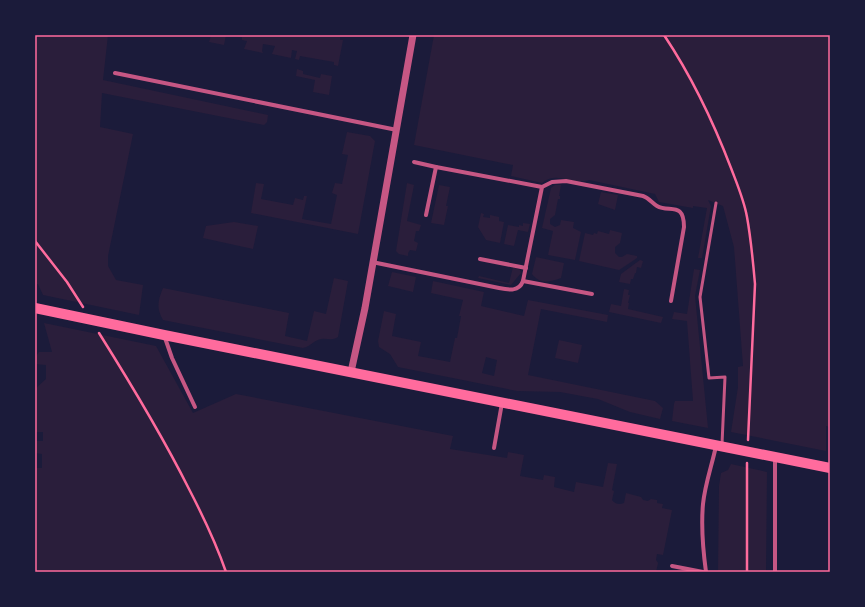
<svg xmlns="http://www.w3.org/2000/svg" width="865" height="607" font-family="'Playfair Display',serif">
<rect width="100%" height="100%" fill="#1b1b3a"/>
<g fill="#2a1e3b" fill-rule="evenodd">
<path d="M35,35H108L103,80L268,115L267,122L264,125L102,93L100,127L133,134L108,256V266L116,280L143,285L139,315L43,295L38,284L35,285Z"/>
<path d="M211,35H226L224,45L209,42Z"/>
<path d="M230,35H340V40H343L338,66L334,65V62L300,56L299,60L295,59L297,51L292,50L291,58L272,54L275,46L263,44L262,51L263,53L244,49L247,41L242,40V37Z"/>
<path d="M434,35H830V427L826,426V451L731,432L738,387V367L743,366L734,247L723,206L708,200L711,206L702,258H698L707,208L693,206V208L659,202L655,194L589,180C573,186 556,170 542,183L511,176L513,165L414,145Z"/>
<path d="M297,69L303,71V74L320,78L321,74L332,76L329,95L313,92L315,80L296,76Z"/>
<path d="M347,132L370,136L375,141L358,234L251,213L256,183L264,184L261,199L293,205L295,198L303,200L304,196H307L302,219L331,224L337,195L332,193L335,183L342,184L348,155L342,154Z"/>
<path d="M407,183L414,185L407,221L421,225L419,231H416L414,241L418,243L416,251L410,250L408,253V256L399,254L396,251Z"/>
<path d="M439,185L450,187L446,206H448L444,225L431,223Z"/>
<path d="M555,185H561L559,196H560V199H558L555,215L550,219V224L555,227L560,225L561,220L574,222L573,228L581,232L575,260L548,255L553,231L542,228L551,188Z"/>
<path d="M601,192L618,195L615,210L598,204Z"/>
<path d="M481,213L484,214L483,217L490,218V215L499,217V221L504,222L500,243L486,240L478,227Z"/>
<path d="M234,222L258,226L253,249L203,238L206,226Z"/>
<path d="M523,223L530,224L528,232L518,230L514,246L504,244L508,225L519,227V225L523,226Z"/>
<path d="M610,230L622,233L620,243L615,247V253L619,257H622L627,254L637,256V258L619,270L579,261L585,233L593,235L594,233L597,234L598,231L609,234Z"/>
<path d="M536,257L564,263L561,278C549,282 541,285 532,274Z"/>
<path d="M640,260L643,261L641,268L637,267L636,273H635L633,279H631L630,284L619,282L621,274Z"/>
<path d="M513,267L520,270L521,273L511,285L478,278L479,276L509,283Z"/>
<path d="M694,269L700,270L695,296L708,428L672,421L674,404L675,401H693L687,321L672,319L674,312L687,314Z"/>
<path d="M392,272L416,277L413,292L388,286Z"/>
<path d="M334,278L348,281L338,337C332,341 328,338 321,339C314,340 310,347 303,348L163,320C156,308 158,300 163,288L289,313L285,336L307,341L314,311L326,314Z"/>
<path d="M433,281L484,292L481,306L524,316L528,300L608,315L607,322L541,309L528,375L655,401L663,408L660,419L630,412L598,399L560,392L517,391L398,367L390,354L379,347L378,341L384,311L396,314L392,336L421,342L418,356L450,362L455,338H457L461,316H459L463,300L431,293ZM486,357L497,360L494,376L482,373Z"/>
<path d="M624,289L629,290L628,295H630L628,303H629L628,309L663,317L661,323L609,312L611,304L621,306Z"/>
<path d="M44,323L156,346L193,413L236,394L453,436L450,449L507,458L508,452L524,455L520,476L543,480L544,475L555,477L554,487L574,492L576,482L603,487L608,463L617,464L612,490L614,491L612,500C615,504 619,505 624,503L626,493L641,497L643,500L648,501L651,499L657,500V503L663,504L662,508L672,510L663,555L657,554L656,560L658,563L656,572H35V468H42V454L35,453V441H43V432H35V389L46,379V365L35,364V358L39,352H52Z"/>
<path d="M559,340L582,345L578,363L555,358Z"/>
<path d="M731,464L767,472L766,572H718L719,486L721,473L728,470Z"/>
</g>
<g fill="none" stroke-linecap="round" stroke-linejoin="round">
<g stroke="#ff6b9d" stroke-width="2.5">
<path d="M664,35C692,77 713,121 731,168C737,184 744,200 747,217C751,239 753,261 755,284L748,440"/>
<path d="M35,241L67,282L83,307"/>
<path d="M99,333C131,384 162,435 189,489C203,516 216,543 226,572"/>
<path d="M747,463V572"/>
</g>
<path stroke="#c65784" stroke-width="3" d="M716,203L700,297L709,378L725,377L722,444"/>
<g stroke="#c65784" stroke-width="4">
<path d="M115,73L397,130"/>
<path d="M414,162L436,167"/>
<path d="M426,215L436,167L542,187"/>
<path d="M480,259L526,268"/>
<path d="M372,262L499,288C509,290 519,292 523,281L542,187L552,182L566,181L643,196C649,198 652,203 657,206C669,213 684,201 684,227L671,301"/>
<path d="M523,281L592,294"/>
<path d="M164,335L172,358L195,407"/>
<path d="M494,448L502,403"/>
<path d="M672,566L703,572"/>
<path d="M706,572C703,550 701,526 703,504C705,484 712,465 716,446"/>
<path d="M775,572V458"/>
</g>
<path stroke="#c65784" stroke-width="7" d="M351,372L365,308L413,35"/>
<path stroke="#ff6b9d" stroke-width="10" d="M35,308L164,335L830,468"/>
</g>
<rect width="865" height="607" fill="none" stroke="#1b1b3a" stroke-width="72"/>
<rect x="36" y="36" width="793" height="535" fill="none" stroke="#ff6b9d" stroke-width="1.5"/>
</svg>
